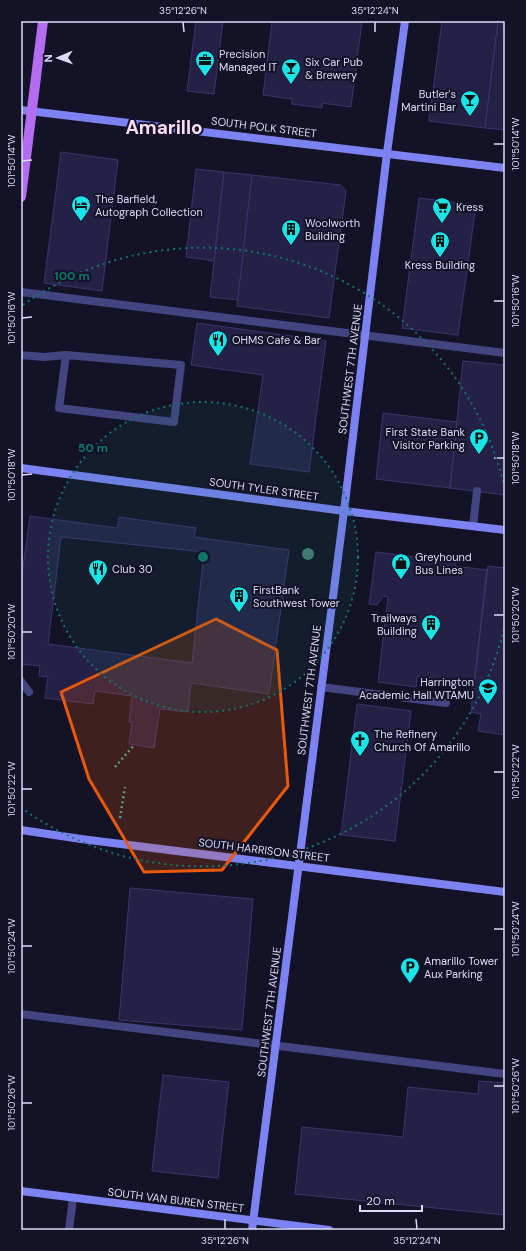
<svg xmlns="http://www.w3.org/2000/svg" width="526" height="1251" font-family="'DM Sans',sans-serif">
<rect width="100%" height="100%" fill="#141226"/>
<g fill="#252045" stroke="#3b346f" fill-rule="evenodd">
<path d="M196,21H223L214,94L187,91Z"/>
<path d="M272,21H362L351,107L322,103V108L292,104V99L263,95Z"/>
<path d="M442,21H498L485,128L429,121Z"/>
<path d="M498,21H505V130L485,128Z"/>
<path d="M61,152L118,160L102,291L44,283Z"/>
<path d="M196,169L224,172L214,261L186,257Z"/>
<path d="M224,172L252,175L238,300L210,297Z"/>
<path d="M252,175L341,185L346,191L329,318L237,306Z"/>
<path d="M419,198L476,205L458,335L402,328Z"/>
<path d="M197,323L326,341L309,472L250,464L263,375L191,365Z"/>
<path d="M463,361L505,365V495L450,488Z"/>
<path d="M383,413L457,422L450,488L376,479Z"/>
<path d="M30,516L117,528L119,517L196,528L194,537L289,550L269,694L191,683L188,712L160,709L154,748L129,744L132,722H129L132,696L95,691L93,704L45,698L48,677L39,676L40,666L21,664V582ZM61,537L204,552L192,663L48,644Z"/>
<path d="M376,552L456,562L455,566L487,570L474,683L417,676L416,687L378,682L388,597L383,596L377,605L369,604Z"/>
<path d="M488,566L505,568V735L478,731L481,714L471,712Z"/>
<path d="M357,704L411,711L395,841L341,835Z"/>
<path d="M130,888L253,899L242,1030L119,1020Z"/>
<path d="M163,1075L229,1082L218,1178L152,1171Z"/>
<path d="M479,1081L505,1083V1215L295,1194L302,1127L403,1137L408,1087L478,1094Z"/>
</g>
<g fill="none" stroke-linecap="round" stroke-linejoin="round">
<g stroke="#3cae9e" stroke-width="2.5" stroke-dasharray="2 3" stroke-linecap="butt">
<path d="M115,767L134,745"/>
<path d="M120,818L125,787"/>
</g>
<g stroke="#424580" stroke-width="8">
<path d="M21,292L505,353"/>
<path d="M21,355L44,357L66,355L181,365L174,422L59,408L66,355"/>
<path d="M473,526L477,491"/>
<path d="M21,681L29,692"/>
<path d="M321,687L446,703"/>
<path d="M21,1014L505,1074"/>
<path d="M69,1230L73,1198"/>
</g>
<g stroke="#7c82f2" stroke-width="8">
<path d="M21,110L505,168"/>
<path d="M21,468L344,511L505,530"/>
<path d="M21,830L81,839L505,892"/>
<path d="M21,1191L329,1230"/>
<path d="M252,1230L344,511L387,153L405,21"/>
</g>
<path stroke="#b46df0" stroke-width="10" d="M21,197L43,21"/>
</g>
<circle fill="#457d74" cx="308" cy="554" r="6"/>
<path fill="#e8590c" fill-opacity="0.2" stroke="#e8590c" stroke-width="3" stroke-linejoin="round" d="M216,619L277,650L288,786L222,870L144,872L89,779L61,692Z"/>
<path fill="none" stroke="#dcdbfb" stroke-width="1.5" d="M183,22L184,32M375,22V32M494,144H504M22,161L32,160M494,301H504M22,318L32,317M494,458H504M22,475L32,474M494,615H504M22,632H32M494,772H504M22,789H32M494,929H504M22,946H32M494,1086H504M22,1103H32M225,1219V1229M416,1219L417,1229"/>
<circle cx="203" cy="557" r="155" fill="#0f766e" fill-opacity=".12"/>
<g fill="none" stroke="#0f766e" stroke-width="2" stroke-dasharray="2 4">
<circle cx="203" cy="557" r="155"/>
<path d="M504 629A310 310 0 0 1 23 809M23 305A310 310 0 0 1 504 485"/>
</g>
<defs>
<g id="office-pin" transform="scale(1)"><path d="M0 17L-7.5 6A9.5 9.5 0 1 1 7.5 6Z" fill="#1ae4e8" stroke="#141226"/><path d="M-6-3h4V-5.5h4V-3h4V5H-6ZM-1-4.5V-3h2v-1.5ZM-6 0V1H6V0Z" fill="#111"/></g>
<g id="bar-pin" transform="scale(1)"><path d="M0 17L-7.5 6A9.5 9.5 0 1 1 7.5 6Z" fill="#1ae4e8" stroke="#141226"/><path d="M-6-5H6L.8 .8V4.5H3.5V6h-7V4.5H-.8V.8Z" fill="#111"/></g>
<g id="hotel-pin" transform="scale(1)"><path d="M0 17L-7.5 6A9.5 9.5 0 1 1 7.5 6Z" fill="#1ae4e8" stroke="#141226"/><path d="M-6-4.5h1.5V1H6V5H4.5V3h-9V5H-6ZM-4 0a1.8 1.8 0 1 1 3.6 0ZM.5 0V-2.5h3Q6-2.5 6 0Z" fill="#111"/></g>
<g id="supermarket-pin" transform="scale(1)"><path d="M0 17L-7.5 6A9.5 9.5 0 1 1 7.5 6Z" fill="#1ae4e8" stroke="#141226"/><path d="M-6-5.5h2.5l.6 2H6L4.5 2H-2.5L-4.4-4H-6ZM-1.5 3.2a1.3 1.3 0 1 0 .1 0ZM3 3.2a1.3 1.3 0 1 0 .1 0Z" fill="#111"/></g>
<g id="building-pin" transform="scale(1)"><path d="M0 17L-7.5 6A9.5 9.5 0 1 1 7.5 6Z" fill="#1ae4e8" stroke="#141226"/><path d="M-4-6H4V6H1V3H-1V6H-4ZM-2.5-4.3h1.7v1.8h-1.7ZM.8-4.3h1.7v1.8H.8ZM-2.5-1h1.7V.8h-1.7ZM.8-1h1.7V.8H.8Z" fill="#111"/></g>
<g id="restaurant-pin" transform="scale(1)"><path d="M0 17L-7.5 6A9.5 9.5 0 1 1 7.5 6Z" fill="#1ae4e8" stroke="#141226"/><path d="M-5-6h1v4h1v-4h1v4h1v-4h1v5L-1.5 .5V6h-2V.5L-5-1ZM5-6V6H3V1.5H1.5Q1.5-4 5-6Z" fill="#111"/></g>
<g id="parking-pin" transform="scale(1)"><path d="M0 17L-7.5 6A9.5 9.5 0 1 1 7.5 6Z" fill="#1ae4e8" stroke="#141226"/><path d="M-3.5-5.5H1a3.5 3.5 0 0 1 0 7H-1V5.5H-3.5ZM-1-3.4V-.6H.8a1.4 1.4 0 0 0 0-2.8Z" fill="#111"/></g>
<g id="shop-pin" transform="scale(1)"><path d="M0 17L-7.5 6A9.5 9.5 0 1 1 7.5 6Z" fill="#1ae4e8" stroke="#141226"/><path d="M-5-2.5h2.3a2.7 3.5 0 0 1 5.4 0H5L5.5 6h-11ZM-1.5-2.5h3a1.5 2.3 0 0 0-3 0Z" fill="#111"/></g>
<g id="university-pin" transform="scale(1)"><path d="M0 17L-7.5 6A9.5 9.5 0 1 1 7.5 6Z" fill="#1ae4e8" stroke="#141226"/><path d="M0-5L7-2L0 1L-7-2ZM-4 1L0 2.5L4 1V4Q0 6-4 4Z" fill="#111"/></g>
<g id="church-pin" transform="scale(1)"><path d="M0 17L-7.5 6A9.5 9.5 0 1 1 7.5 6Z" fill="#1ae4e8" stroke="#141226"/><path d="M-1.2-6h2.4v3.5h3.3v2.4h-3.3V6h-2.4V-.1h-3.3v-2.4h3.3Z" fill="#111"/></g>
</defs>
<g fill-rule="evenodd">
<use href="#office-pin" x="205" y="60"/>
<use href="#bar-pin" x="291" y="68"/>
<use href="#bar-pin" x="470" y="100"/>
<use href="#hotel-pin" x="81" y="205"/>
<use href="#supermarket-pin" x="442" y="207"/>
<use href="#building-pin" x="291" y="229"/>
<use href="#building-pin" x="440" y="241"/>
<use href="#restaurant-pin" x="218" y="340"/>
<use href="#parking-pin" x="479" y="438"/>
<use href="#shop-pin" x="401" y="563"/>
<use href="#restaurant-pin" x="98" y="569"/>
<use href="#building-pin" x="239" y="596"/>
<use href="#building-pin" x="431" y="624"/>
<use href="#university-pin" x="488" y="688"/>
<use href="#church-pin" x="360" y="740"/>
<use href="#parking-pin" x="410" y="967"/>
</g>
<g text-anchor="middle" stroke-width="4" stroke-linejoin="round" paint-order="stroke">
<g font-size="11" fill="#dcdbfb" stroke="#141226" text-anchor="start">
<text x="219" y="58">Precision<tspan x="219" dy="13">Managed IT</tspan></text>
<text x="305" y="66">Six Car Pub<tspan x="305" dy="13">&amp; Brewery</tspan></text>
<text x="456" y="98" text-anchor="end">Butler's<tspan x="456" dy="13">Martini Bar</tspan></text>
<text x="95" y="203">The Barfield,<tspan x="95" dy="13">Autograph Collection</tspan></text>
<text x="456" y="211">Kress</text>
<text x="305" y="227">Woolworth<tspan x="305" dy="13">Building</tspan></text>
<text x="440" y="269" text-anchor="middle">Kress Building</text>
<text x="232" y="344">OHMS Cafe &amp; Bar</text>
<text x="465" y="436" text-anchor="end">First State Bank<tspan x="465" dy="13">Visitor Parking</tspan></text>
<text x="415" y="561">Greyhound<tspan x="415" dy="13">Bus Lines</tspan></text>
<text x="112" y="573">Club 30</text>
<text x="253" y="594">FirstBank<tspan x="253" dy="13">Southwest Tower</tspan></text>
<text x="417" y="622" text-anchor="end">Trailways<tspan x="417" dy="13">Building</tspan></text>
<text x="474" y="686" text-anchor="end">Harrington<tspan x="474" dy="13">Academic Hall WTAMU</tspan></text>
<text x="374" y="738">The Refinery<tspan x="374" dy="13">Church Of Amarillo</tspan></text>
<text x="424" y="965">Amarillo Tower<tspan x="424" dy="13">Aux Parking</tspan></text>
</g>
<g font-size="11" fill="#dcdbfb" stroke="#141226">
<text transform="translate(264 127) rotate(7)" y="4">SOUTH POLK STREET</text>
<text transform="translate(350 369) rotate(-83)" y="4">SOUTHWEST 7TH AVENUE</text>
<text transform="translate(264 489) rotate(8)" y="4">SOUTH TYLER STREET</text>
<text transform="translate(309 690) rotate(-83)" y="4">SOUTHWEST 7TH AVENUE</text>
<text transform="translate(264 850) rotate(7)" y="4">SOUTH HARRISON STREET</text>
<text transform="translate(269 1012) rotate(-83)" y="4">SOUTHWEST 7TH AVENUE</text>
<text transform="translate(176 1200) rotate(7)" y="4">SOUTH VAN BUREN STREET</text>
</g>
<g font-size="19" font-weight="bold" fill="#fcddf3" stroke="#141226">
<text x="164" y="134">Amarillo</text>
</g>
</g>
<circle cx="203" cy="557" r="6" fill="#0f766e" stroke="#141226" stroke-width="2"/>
<g font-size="12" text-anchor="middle" font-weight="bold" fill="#0f766e" stroke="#141226" stroke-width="4" stroke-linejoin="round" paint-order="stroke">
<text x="72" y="280">100 m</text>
<text x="93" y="452">50 m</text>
</g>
<rect width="526" height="1251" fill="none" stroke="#141226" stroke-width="44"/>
<g transform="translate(58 58) rotate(268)" stroke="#141226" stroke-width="3" paint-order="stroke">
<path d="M0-3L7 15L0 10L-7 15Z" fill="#dcdbfb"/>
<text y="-6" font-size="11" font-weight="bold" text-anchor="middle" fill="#dcdbfb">N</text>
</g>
<path d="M360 1205v6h62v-6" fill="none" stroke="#dcdbfb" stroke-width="2"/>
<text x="366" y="1205" font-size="12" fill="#dcdbfb" stroke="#141226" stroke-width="3" paint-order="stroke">20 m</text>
<rect x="22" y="22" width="482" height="1207" fill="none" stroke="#dcdbfb" stroke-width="1.5"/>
<g font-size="10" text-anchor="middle" fill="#dcdbfb">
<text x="183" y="14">35°12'26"N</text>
<text x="375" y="14">35°12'24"N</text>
<text transform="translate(515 144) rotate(-90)" y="4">101°50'14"W</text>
<text transform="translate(11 161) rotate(-90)" y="4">101°50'14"W</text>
<text transform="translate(515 301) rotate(-90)" y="4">101°50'16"W</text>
<text transform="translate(11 318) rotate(-90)" y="4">101°50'16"W</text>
<text transform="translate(515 458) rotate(-90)" y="4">101°50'18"W</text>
<text transform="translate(11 475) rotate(-90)" y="4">101°50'18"W</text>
<text transform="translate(515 615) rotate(-90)" y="4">101°50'20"W</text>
<text transform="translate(11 632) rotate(-90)" y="4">101°50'20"W</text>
<text transform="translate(515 772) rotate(-90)" y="4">101°50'22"W</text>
<text transform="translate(11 789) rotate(-90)" y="4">101°50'22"W</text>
<text transform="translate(515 929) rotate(-90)" y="4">101°50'24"W</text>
<text transform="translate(11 946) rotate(-90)" y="4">101°50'24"W</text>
<text transform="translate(515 1086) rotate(-90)" y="4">101°50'26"W</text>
<text transform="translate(11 1103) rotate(-90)" y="4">101°50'26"W</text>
<text x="225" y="1244">35°12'26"N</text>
<text x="417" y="1244">35°12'24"N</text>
</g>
</svg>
